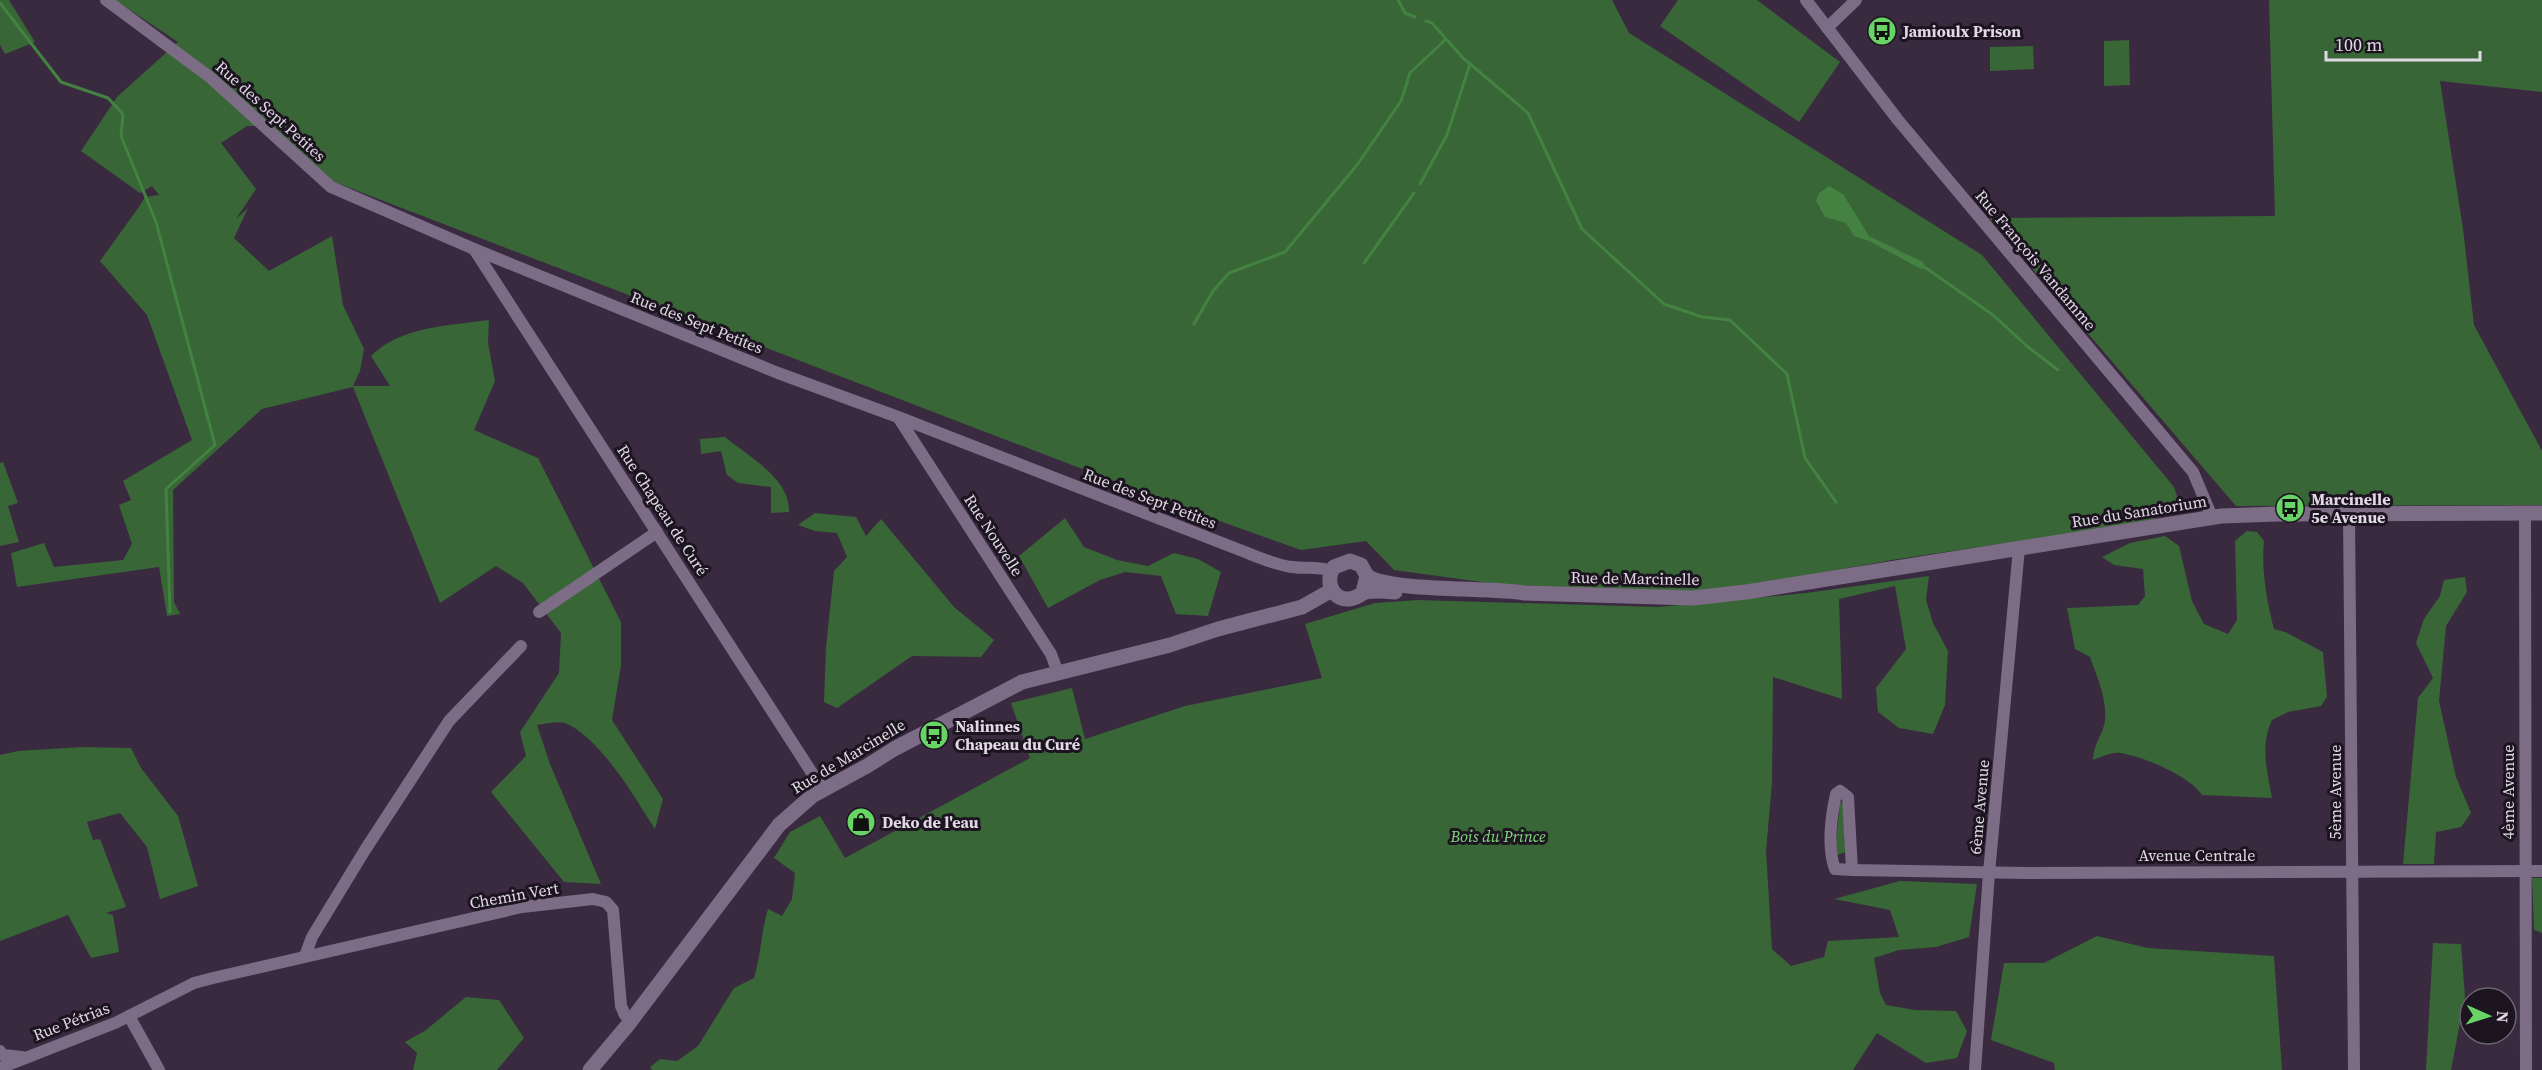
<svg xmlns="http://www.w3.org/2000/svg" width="2542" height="1070" font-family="'Source Serif 4',serif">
<rect width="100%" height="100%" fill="#392a40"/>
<g fill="#386636">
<path d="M0,0H9L35,42L5,54L0,45Z"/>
<path d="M115,0H1612L1629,33L1982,255L2174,487L2181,508L2146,522L1892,560L1714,592L1526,588L1394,570L1366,541L1301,550L1189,510L329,180L269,126H247L221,143L256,189L236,219L248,208L234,238L269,271L332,236L343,305L364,349L360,371L353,386H390L371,356C402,326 447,326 489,320L488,343L495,381L474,430L538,458L621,622V665L612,720L663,799L655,829C635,798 600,737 565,723C558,721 545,724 537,725L550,764L601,884L564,882L491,792L526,756L520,732L559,673L561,633L523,583L496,566L440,603L353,387L262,409L173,490L174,602L180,614L167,616L159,567L17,587L11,553L44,543L54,567L123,560L132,544L119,505L131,500L123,481L192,440L147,315L100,261L141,204L145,197L159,195L152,186L140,193L81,151L117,97L178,42Z"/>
<path d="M1678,0H1757L1840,62L1799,122L1660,26Z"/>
<path d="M2269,0H2542V92L2440,81L2463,229L2474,325L2542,451V505L2236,506L1989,218L2275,216Z"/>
<path d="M2129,40L2130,85L2104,86V41Z"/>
<path d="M2033,46L2034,69L1990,71V47Z"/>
<path d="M725,437C748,456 791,479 789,512L771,513V487L738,483L727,475L721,451L701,454L700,439Z"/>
<path d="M3,462L18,503L8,506L19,542L0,546V463Z"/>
<path d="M815,513L856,517L866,536L881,519L954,607L994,640L981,657L912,656L837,708L824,702L826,647L834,571L847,557L837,533L815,531L798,525Z"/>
<path d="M1065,518L1084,547L1117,560L1148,566L1174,553L1198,559L1221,572L1208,616L1176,614L1161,576L1125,572L1100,580L1048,608L1019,556Z"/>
<path d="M2247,531L2257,532L2264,541C2261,569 2267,602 2274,629L2285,632L2323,652L2327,697L2321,706L2288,712L2272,720C2260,746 2267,770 2272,798L2202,795C2190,776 2142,756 2120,753C2112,752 2101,757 2093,760C2093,744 2104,733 2105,720C2107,698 2097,677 2090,657L2075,649L2067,608L2138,605L2145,596L2143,569L2114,565L2102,557L2130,543L2165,536L2179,546L2192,601L2204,624L2228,634L2237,620L2235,541Z"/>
<path d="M1929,576L1926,600L1933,623L1948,651L1945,705L1933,734L1899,728L1878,712L1876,688L1906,649L1895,586L1839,599L1842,699L1773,677L1772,783L1766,851L1772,949L1791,966L1824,957L1828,941L1899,937L1890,910L1834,899L1900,881L1977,884L1969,937L1936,947L1899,950L1874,958L1880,993L1886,1005L1915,1010L1956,1011L1967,1031L1957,1058L1926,1063L1877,1033L1853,1070H652L650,1067L660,1059L677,1061L698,1046L734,988L754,978C761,955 761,932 768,909L782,916L792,899L795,873L774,858L790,832L820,816L845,858L1030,758L1011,703L1072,688L1085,739L1185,706L1322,678L1305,624L1375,603L1418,600L1658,607L1806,593Z"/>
<path d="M2465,577L2467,592L2446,626L2439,701L2456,777L2471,813L2461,827L2436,832L2434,864H2403L2418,698L2433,678L2416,643L2424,619L2440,596L2444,580Z"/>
<path d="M82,747L131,748L141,768L178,816L198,886L160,899L147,847L120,813L87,822L93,840L100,839L126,907L106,913L113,915L119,952L91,958L68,915L0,941V755L18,751Z"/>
<path d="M1840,802L1844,804L1845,852L1838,855L1835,850Z"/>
<path d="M2532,878H2542V933L2534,930Z"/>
<path d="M2097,936L2148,948L2274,956L2282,1070H2055L2054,1063L1991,1040L2004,963H2044Z"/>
<path d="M2433,943L2461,944L2465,997L2451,1070H2426Z"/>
<path d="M466,997L499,1000L524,1038L497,1070H413L417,1053L405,1042L426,1030Z"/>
</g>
<path fill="#438240" d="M1829,186L1843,194L1869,236L1923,262L1926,268L1921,269L1869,241L1854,236L1846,223L1825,217L1816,201L1819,193Z"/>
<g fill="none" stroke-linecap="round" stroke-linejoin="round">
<g stroke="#438240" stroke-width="3">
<path d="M1398,0L1405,13L1415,17"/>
<path d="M0,3L61,82L108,98L123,114L121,136L156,222L215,445L166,489L170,612"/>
<path d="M1426,21L1432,23L1463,58L1528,113L1582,229L1664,304L1702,317L1730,320L1787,374L1805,458L1836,502"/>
<path d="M1420,184L1447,135L1470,64"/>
<path d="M1364,263L1414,193"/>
<path d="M1926,268L1993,315L2028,347L2058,370"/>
<path d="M1194,324L1213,291L1229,273L1285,252L1357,165L1401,101L1410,73L1446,39"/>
</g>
<g stroke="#7d6c86" stroke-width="12">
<path d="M106,0L211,78L331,187L474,249L778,373L898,417L1245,552C1260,558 1276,565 1292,567C1306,569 1318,566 1331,571"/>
<path d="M1806,0L1898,120L2193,472L2212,517"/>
<path d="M1827,28L1856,0"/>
<path d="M474,249L823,790"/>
<path d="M898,417L1051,654L1058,673"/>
<path d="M2525,513L2526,1070"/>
<path d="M2349,514L2354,1070"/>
<path d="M539,612L657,532"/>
<path d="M1852,870L1848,797L1840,791L1836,794C1831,816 1827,848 1835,869L1852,870L2026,873L2542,871"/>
<path d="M305,956L312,937L365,850L449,721L521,646"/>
<path d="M129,1016L159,1070"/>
<path d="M0,1051L3,1055L22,1057"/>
<path d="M0,1068L115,1023L194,983L213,978L522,907L593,899L606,902L613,910L621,1006L625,1015L632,1019"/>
<path d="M1975,1070L1989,873L2019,548"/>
</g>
<g stroke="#7d6c86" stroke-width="15">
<path d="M1367,576C1390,592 1489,587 1524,593L1693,598L1746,592L2221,516L2279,514L2542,513"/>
<path d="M1363,592L1367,576L1361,565L1350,561L1334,567C1325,580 1331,599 1348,599C1356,599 1360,594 1366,592C1375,590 1385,591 1395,592"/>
<path d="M590,1070L627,1026L779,825L812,796L867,766L894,749L1022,682L1170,645L1218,629L1302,607L1332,590"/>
</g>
</g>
<defs>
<g id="bus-disc" transform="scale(1.5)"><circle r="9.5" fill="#68d465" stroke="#1c1520"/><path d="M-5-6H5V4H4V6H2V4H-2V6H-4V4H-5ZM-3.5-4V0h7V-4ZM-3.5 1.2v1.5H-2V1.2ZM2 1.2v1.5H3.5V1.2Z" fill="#111"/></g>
<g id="shop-disc" transform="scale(1.5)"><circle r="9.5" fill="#68d465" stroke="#1c1520"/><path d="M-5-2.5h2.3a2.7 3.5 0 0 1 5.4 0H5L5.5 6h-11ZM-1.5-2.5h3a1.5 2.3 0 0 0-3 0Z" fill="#111"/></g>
</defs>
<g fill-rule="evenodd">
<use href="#bus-disc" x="1882" y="31"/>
<use href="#bus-disc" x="2290" y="508"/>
<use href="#bus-disc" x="934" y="735"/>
<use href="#shop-disc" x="861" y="822"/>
</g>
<g text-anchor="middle" stroke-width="6" stroke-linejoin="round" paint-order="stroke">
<g font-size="16" font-weight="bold" fill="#e2d9e7" stroke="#1c1520" text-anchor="start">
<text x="1903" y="37">Jamioulx Prison</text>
<text x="2311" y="505">Marcinelle<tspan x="2311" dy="18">5e Avenue</tspan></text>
<text x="955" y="732">Nalinnes<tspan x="955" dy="18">Chapeau du Curé</tspan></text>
<text x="882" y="828">Deko de l'eau</text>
</g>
<g font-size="16" fill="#e2d9e7" stroke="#1c1520">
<text transform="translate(271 111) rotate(42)" y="6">Rue des Sept Petites</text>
<text transform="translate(2036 260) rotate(50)" y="6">Rue François Vandamme</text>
<text transform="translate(697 322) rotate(22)" y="6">Rue des Sept Petites</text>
<text transform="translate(1150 498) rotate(21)" y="6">Rue des Sept Petites</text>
<text transform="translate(663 510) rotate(57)" y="6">Rue Chapeau de Curé</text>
<text transform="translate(2139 511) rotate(-9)" y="6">Rue du Sanatorium</text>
<text transform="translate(994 535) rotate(57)" y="6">Rue Nouvelle</text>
<text transform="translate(1635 578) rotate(1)" y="6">Rue de Marcinelle</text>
<text transform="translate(848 756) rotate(-31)" y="6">Rue de Marcinelle</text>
<text transform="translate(2335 792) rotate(-90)" y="6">5ème Avenue</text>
<text transform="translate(2508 792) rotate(-90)" y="6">4ème Avenue</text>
<text transform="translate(1979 807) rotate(-85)" y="6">6ème Avenue</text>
<text x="2197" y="861">Avenue Centrale</text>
<text transform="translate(514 895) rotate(-10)" y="6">Chemin Vert</text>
<text transform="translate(71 1021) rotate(-21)" y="6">Rue Pétrias</text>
</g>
<g font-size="16" font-style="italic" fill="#82d77e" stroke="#1c1520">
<text x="1498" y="842">Bois du Prince</text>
</g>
</g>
<g transform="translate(2488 1016) rotate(93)"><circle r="28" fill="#1c1520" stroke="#6b6370" stroke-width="1.5"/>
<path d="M0-4.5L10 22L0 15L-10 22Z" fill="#68d465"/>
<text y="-9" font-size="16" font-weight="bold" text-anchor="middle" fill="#e2d9e7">N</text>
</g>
<path d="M2326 51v9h154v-9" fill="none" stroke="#e2d9e7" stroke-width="3"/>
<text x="2335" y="51" font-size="18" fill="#e2d9e7" stroke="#1c1520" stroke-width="4.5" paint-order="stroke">100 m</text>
</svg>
